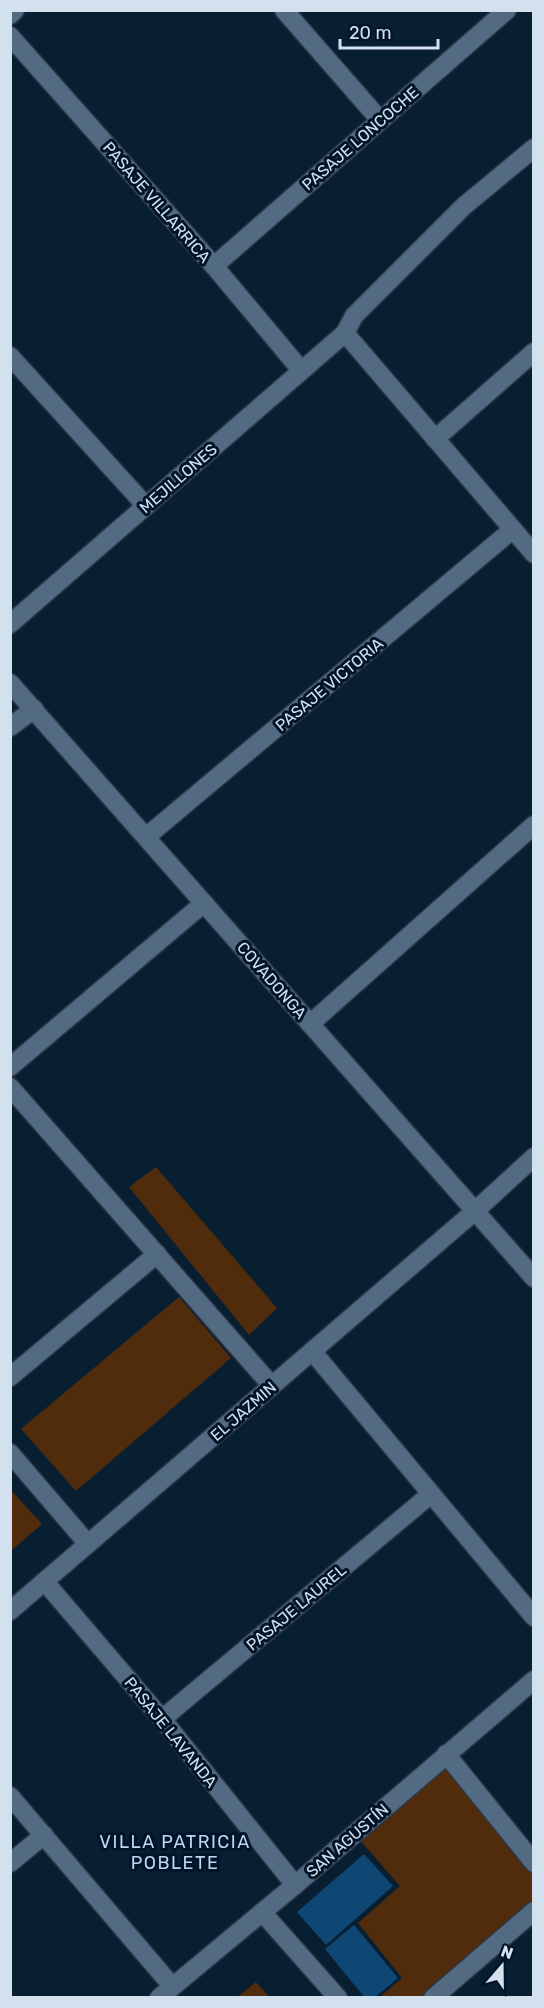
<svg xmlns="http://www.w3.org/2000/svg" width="544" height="2008" font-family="Rubik,sans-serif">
<rect width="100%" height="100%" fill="#081e31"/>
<g fill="#502b0c">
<path d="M156,1167L277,1308L249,1335L129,1187Z"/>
<path d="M179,1297L231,1358L76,1491L21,1429Z"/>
<path d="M11,1490L42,1524L11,1551Z"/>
<path d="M446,1760L533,1869V1906L429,1997H380L402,1978L358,1923L400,1886L357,1837Z"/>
<path d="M256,1982L269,1997H237Z"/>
</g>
<g fill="#0e4674">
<path d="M364,1854L393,1886L326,1945L297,1912Z"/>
<path d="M354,1925L398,1978L374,1998H365L325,1949Z"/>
</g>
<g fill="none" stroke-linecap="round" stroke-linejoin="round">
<g stroke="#2e3747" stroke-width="21">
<g id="service">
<path d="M345,333L354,316L464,206L534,148"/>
<path d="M435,439L534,352"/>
</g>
</g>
<g stroke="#2e3747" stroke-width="21">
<g id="minor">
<path d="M284,10L380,120"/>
<path d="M10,15L15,10"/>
<path d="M10,36L214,266L301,370"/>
<path d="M214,266L507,10"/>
<path d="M10,356L146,506"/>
<path d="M10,624L345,333L534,554"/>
<path d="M10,683L534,1278"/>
<path d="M10,727L34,709"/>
<path d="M146,837L512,530"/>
<path d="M310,1024L534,825"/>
<path d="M10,1067L204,903"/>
<path d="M10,1087L272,1386"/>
<path d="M312,1351L534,1617"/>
<path d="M10,1377L157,1254"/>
<path d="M10,1453L88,1544"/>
<path d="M45,1582L162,1719L295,1885"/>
<path d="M10,1611L475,1211L534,1157"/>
<path d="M162,1719L431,1494"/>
<path d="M446,1754L534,1863"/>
<path d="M10,1796L172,1986"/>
<path d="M10,1863L44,1835"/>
<path d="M262,1912L338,1998"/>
<path d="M159,1998L295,1885L534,1680"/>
<path d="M433,1998L534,1911"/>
</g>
</g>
<use href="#service" stroke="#536b82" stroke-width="18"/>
<use href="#minor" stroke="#536b82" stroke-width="18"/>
</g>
<g text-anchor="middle" stroke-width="6" stroke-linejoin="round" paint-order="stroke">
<g font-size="16" fill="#d3e0ee" stroke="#021427">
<text transform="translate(360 138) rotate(-41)" y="6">PASAJE LONCOCHE</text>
<text transform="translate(157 202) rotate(49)" y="6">PASAJE VILLARRICA</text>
<text transform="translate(178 478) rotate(-41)" y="6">MEJILLONES</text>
<text transform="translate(329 684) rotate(-40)" y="6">PASAJE VICTORIA</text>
<text transform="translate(272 980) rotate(49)" y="6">COVADONGA</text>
<text transform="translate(243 1411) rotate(-41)" y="6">EL JAZMIN</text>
<text transform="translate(296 1607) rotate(-40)" y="6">PASAJE LAUREL</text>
<text transform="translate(171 1732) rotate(51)" y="6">PASAJE LAVANDA</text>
<text transform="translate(347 1840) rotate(-41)" y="6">SAN AGUSTÍN</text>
</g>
<g font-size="18" letter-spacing="1.5" fill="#bdd7f2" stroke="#021427">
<text x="175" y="1848">VILLA PATRICIA<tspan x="175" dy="21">POBLETE</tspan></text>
</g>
</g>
<rect width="544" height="2008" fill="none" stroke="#d3e0ee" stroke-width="24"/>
<g transform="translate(502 1966) rotate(20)" stroke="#021427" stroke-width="4.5" paint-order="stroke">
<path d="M0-4.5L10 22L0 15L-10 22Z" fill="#d3e0ee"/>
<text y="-9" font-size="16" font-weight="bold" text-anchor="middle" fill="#d3e0ee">N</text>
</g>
<path d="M340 39v9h98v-9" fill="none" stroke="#d3e0ee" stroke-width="3"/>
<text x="349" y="39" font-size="18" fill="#d3e0ee" stroke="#021427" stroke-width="4.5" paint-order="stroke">20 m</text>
</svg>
